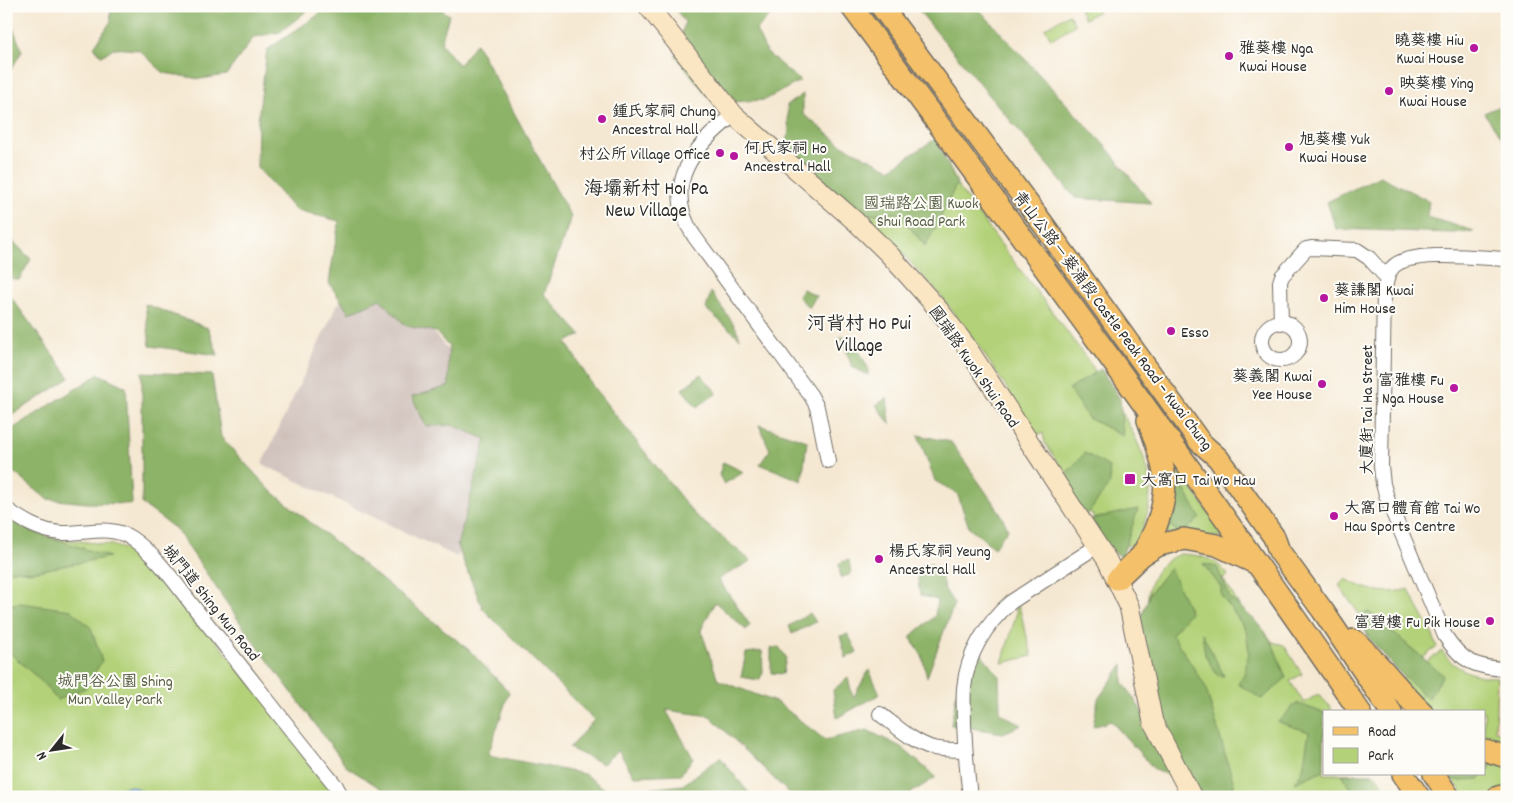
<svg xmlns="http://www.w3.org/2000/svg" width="1513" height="803" font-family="Dekko,'LXGW WenKai TC',sans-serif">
<rect width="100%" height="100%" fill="#fdfcf7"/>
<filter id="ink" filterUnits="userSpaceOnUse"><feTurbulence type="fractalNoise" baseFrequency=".02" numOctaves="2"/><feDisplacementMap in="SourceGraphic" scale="10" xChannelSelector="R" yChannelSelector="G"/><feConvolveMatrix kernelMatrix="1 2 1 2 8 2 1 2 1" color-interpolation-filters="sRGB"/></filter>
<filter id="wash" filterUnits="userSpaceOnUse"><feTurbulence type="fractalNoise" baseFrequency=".0096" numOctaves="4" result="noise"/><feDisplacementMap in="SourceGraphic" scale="20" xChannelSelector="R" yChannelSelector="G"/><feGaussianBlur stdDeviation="1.12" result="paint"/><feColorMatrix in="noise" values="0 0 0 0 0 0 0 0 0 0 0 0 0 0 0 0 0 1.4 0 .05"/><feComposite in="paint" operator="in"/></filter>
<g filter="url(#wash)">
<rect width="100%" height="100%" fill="#f5e8d2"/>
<path fill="#f3d4be" d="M1497,677L1507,678V735L1495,731Z"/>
<path fill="#cfc0ba" d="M379,269L517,431L457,557L262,464L337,305Z"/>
<g fill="#b2d178" stroke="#6e7e52">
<path d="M1082,6H1107L1085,19L1079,8Z"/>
<path d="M1069,14L1075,25L1051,39L1045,28Z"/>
<path d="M937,158C975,210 1014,262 1053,313C1084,355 1131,415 1146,465C1154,489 1149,513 1140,535C1133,552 1120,545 1108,539L1045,443L1043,433L1038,435L976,342L941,296L895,245L857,209Z"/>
<path d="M1173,472H1179L1222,530V535L1220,537L1166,533Z"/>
<path d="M6,519L19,530L61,539L112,545L130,551L148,560L347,797H6Z"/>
<path d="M1180,554C1202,555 1215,558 1228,575L1223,579L1251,625L1268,636L1272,642L1284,645L1302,674L1290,681L1304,703L1318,694L1329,705L1333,712H1324V774H1375L1393,797H1200L1148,608C1146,583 1156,563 1180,554Z"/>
<path d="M1346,579C1366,591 1387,595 1409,589C1417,609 1431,626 1437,647L1409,668L1382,646L1342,590L1339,585Z"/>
<path d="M1019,606L1032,656L1002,663L1017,612L1015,609Z"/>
<path d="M1442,651C1454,670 1475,677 1497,677L1495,731L1507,735V797H1465L1449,774H1484V712H1404L1388,689Z"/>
</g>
<g fill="#8db368" stroke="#5c6f4a">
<path d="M110,6H313L280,32L254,37L226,75L200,79L164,73L139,50L113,48L102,56L94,47L111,21Z"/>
<path d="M325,6H436L449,15L441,43L459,65L476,43L571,217L544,294L581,335L566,342L594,388L695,515L751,561L718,579L750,625L746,630L715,602L701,630L718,680L778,703L825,740L867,730L901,747L936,777L911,793L912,797H793L710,716L666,710L693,758L681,774L634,776L618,750L603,764L569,748L594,720L483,609L457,546L486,439L452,425L426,426L412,397L449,386C449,373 447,360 449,347L436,332L406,326L380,299L349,313L329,283L339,221L295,210L257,167L258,119L267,50L318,15Z"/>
<path d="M673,6H780L756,30L767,53L800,81L765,100L713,103L676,56L685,22Z"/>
<path d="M915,6H976L1107,148L1151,203L1075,198Z"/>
<path d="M6,10L22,51L6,78Z"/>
<path d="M803,94V114L842,145L890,169L935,139L957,183L937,225L925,246L898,213L857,215L783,147L789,134L787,105Z"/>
<path d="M1507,103V145L1484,113Z"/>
<path d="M1380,176L1429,201L1427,217L1474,231L1453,233L1336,229L1327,202Z"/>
<path d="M6,235L31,259L19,280L6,277Z"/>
<path d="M803,289L816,296L809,308L798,296Z"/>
<path d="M711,292L735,326L740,338L706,309Z"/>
<path d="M6,296L11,297L70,378L6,419Z"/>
<path d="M145,304L208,328L218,355L150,346Z"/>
<path d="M841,336L855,343L868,368V375L852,367Z"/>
<path d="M1101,369L1120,399L1123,436L1088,418L1069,389Z"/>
<path d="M142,372L212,375L221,437L269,489L469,650L509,692L488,755L584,774L612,794L609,797H394L347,767L244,628L176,529L142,504Z"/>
<path d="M99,374L126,387L132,504L87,503L47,499L6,466V433Z"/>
<path d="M701,374L717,393L697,407L682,389Z"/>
<path d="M887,398L890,424L876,405Z"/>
<path d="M759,425L807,441L802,481L760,464L770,450Z"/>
<path d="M918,435L951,442L999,511L1008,529L994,548L969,527L957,493L935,481Z"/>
<path d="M1085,453L1109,467L1110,483L1085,518L1060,480Z"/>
<path d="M723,462L744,472L724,484L719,475Z"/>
<path d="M1171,479L1182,485L1200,518L1184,532L1179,533L1168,524Z"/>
<path d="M1138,509L1122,557L1099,543L1091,519Z"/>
<path d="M6,515L23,528L109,557L32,572L15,570L6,572Z"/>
<path d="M849,560L851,574L840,578L839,563Z"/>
<path d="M931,563L941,576L944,588L954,604L927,677L922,656L910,637L935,616L937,600L920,595L916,567Z"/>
<path d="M1203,564L1217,567L1230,598L1260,625L1272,642L1286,678L1262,699L1238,684L1244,674L1249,652L1246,630L1221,595V587Z"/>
<path d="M1170,568L1190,612L1172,634L1205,686L1234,784L1233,797H1208L1207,794L1194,789L1143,702L1137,629L1150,593Z"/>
<path d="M20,603L71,610L91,628L102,661L85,688L57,700L43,683L6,649V605Z"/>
<path d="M1369,612L1443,675L1428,699L1399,672L1368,637L1359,615Z"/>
<path d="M810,613L816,622L792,634L789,626Z"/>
<path d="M1202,633L1224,676L1217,675L1205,655Z"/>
<path d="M848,634L857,652L846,658L840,636Z"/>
<path d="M779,647L786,657L783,674L771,673V648Z"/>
<path d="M762,651L763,673L759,680L741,677L746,653Z"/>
<path d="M980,652L999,676L1000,713L1022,725L1003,733L951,725L961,668Z"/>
<path d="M1123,664V682L1143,713L1173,776L1156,771L1111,721L1093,727L1098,699Z"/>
<path d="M869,670L880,694L837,718L833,690L848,678L853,698Z"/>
<path d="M1296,703L1324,713V770L1295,783L1303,769L1309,732L1278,722Z"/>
<path d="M720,757L752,797H637L646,789L683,785Z"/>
<path d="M1484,763L1491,767L1480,779L1430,782L1429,774H1484Z"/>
<path d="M1342,774H1372L1387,797H1356Z"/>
</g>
<path fill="#77a7e2" stroke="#516986" d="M131,786L141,790L146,797H123L117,791L123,787Z"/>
</g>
<g filter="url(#ink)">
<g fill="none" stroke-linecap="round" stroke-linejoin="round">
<g stroke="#726d65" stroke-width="16">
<g id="street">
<path d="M734,115C693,146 661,186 694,236L811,396L817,407L828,461"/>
<path d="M1507,259C1482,258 1410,249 1393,267C1387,273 1386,284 1384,292L1381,466L1383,484L1388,501L1445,636C1462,662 1476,668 1507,669"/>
<circle cx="1281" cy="341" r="19"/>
<path d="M1281,323L1280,282L1282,276L1306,249L1311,248L1357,250L1369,258L1387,278"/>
<path d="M6,509C23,521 39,531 61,533C84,534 111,524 131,538C159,557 177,586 197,611C244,669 289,729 336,786L342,797"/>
<path d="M880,714C896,726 913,742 933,748C943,750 955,750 965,750"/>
<path d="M970,797C967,772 965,748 964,723C964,712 963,700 964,688C967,654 986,624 1011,602L1097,546"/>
</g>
</g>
<g stroke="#726d65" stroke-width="21">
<path id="secondary" d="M648,6L734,115L855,221L888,253L939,310L964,343L1107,560L1129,606L1153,722L1192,797"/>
</g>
<g stroke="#726d65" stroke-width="24">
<g id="primary">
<path d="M851,6C1024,239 1196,472 1360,712"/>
<path d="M881,6L1043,224L1200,442L1218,458L1274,537L1279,551L1323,611L1391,712"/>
<path d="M1142,555C1156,531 1168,502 1164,473C1161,455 1154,437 1148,420"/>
<path d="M1117,579L1142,555L1159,545L1184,539L1217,545L1255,563"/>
<path d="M1354,640C1378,662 1398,689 1422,712"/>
<path d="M1484,750L1507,757"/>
<path d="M1403,774L1419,797"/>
<path d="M1434,774L1449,797"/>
<path d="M1498,797L1507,795"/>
</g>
</g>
<use href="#street" stroke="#fff" stroke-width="14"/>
<use href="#secondary" stroke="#fbe6c4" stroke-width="19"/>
<use href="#primary" stroke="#f4c16b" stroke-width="21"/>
</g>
</g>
<g fill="#b5179e" stroke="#fdfcf7" stroke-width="2">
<circle cx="1474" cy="48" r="5"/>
<circle cx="1229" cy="56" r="5"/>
<circle cx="1389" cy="91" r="5"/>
<circle cx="602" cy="119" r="5"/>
<circle cx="1289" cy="147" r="5"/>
<circle cx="720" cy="153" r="5"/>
<circle cx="734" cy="156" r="5"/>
<circle cx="1324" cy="298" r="5"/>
<circle cx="1171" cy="331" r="5"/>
<circle cx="1322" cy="384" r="5"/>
<circle cx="1454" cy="388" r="5"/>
<rect x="1124" y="473" width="12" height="12" rx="2.5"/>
<circle cx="1334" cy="516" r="5"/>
<circle cx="879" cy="559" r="5"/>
<circle cx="1490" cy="621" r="5"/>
</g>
<g text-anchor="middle" stroke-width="4" stroke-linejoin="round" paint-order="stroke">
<g font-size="16" fill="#2b2b2b" stroke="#fdfcf7" text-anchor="start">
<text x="1464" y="45" text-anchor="end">曉葵樓 Hiu<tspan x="1464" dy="18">Kwai House</tspan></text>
<text x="1239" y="53">雅葵樓 Nga<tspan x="1239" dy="18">Kwai House</tspan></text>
<text x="1399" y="88">映葵樓 Ying<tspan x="1399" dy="18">Kwai House</tspan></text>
<text x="612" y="116">鍾氏家祠 Chung<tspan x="612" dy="18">Ancestral Hall</tspan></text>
<text x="1299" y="144">旭葵樓 Yuk<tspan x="1299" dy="18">Kwai House</tspan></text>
<text x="744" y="153">何氏家祠 Ho<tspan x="744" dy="18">Ancestral Hall</tspan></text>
<text x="710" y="159" text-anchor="end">村公所 Village Office</text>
<text x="1334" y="295">葵謙閣 Kwai<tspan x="1334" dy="18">Him House</tspan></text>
<text x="1181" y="337">Esso</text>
<text x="1312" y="381" text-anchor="end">葵義閣 Kwai<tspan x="1312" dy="18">Yee House</tspan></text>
<text x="1444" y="385" text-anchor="end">富雅樓 Fu<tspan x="1444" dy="18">Nga House</tspan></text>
<text x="1141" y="485">大窩口 Tai Wo Hau</text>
<text x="1344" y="513">大窩口體育館 Tai Wo<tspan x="1344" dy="18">Hau Sports Centre</tspan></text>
<text x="889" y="556">楊氏家祠 Yeung<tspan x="889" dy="18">Ancestral Hall</tspan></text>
<text x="1480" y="627" text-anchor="end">富碧樓 Fu Pik House</text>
</g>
<g font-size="16" fill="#545d42" stroke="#fdfcf7">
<text x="921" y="208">國瑞路公園 Kwok<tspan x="921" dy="18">Shui Road Park</tspan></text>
<text x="115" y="686">城門谷公園 Shing<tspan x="115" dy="18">Mun Valley Park</tspan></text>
</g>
<g font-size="16" fill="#2b2b2b" stroke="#fdfcf7">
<text transform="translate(1114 320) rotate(53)" y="6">青山公路－葵涌段 Castle Peak Road – Kwai Chung</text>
<text transform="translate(975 366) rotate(55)" y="6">國瑞路 Kwok Shui Road</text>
<text transform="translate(1366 410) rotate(-90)" y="6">大廈街 Tai Ha Street</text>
<text transform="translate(212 602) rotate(51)" y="6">城門道 Shing Mun Road</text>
</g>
<g font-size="19" fill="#2b2b2b" stroke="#fdfcf7">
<text x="646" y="194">海壩新村 Hoi Pa<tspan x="646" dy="22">New Village</tspan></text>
<text x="859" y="329">河背村 Ho Pui<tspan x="859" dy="22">Village</tspan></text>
</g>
</g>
<rect width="1513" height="803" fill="none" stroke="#fdfcf7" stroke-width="25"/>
<rect x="1323" y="710" width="162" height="65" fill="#fdfcf7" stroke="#a9a8a5"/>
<rect x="1333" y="727" width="25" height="8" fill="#f4c16b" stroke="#a9a8a5"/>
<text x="1368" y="736" font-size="15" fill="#2b2b2b">Road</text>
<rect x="1333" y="748" width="25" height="15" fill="#b2d178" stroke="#a9a8a5"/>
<text x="1368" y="760" font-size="15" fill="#2b2b2b">Park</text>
<g transform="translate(52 750) rotate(240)" stroke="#fdfcf7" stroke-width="4" paint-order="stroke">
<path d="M0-4L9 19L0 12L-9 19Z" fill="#2b2b2b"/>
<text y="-8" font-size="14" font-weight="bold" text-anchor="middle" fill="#2b2b2b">N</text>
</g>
</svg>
